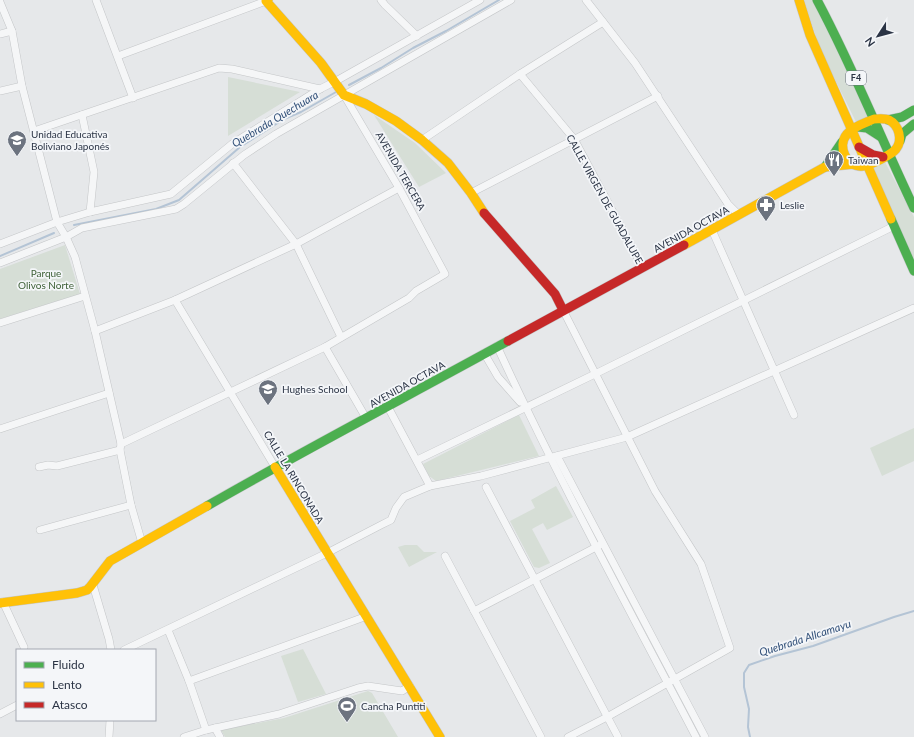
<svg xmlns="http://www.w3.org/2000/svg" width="914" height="737" font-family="Lato,sans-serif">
<rect width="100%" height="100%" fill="#e6e8ea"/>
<g fill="#d6ded6">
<path d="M804,0H814L869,117L856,122L820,49Z"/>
<path d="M228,77L300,92L228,136Z"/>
<path d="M374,115L415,143L446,173L419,187Z"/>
<path d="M885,162L914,217V260L872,168Z"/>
<path d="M65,245L80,294L0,319V269Z"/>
<path d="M519,415L539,456L436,481L429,476L423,464Z"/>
<path d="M914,428V461L882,476L870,448Z"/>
<path d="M556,486L573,517L547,530L543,523L532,529L550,563L539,568L534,567L510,521L535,508L531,500Z"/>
<path d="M405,545H417L424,552H437L409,567L398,547Z"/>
<path d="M303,649L326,694L298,702L281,656Z"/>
<path d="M368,691L372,693L398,737H225L221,730L284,718Z"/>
</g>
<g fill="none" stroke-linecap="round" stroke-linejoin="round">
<g stroke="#b4c4d5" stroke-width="2">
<path d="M349,85L381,68L413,48L446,31L499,0"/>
<path d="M74,225L156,209L179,200L240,147L284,119L301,112L336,92"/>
<path d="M0,256L54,233"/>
<path d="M750,737L748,727L749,709L744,687V673L749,665L775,656L813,646L894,617L914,611"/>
</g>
<g stroke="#c4c6c8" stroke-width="8">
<g id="street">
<path d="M96,0L133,98"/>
<path d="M381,0L385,5L417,36"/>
<path d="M586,0L635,63L728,204L739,215"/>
<path d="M0,2L12,31L22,86L57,222L66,237L75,257L95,331L121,444L120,450L131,505L142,543"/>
<path d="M0,34L12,31"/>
<path d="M118,56L266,1"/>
<path d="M520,74L574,139L643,268"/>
<path d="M0,91L22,86"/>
<path d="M82,115L94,172L90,212"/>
<path d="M34,131L219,68L232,69L320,89"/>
<path d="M422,140L520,74L603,22"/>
<path d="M233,163L296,244L341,337"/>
<path d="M471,193L658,96"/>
<path d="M712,230L794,415"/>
<path d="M0,244L57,222L90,212L171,194L232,144L320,89L336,81L480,0"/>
<path d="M0,263L66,237L82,228L176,209L184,204L244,155L276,134L511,0"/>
<path d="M175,300L275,467"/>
<path d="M563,310L655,491L701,564L730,648L607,717L568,737"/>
<path d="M0,323L85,296"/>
<path d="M95,331L175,300L296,244L399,188"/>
<path d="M497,346C558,479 628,607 696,737"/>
<path d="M325,347L366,418"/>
<path d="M484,353L498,377L520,402"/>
<path d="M388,407L430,486"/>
<path d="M0,429L109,393"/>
<path d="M121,444L325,347L409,298L416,291L445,274L399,188L344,95"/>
<path d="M557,456L705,737"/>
<path d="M417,460L595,374L894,226"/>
<path d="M39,467L48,465L57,466L120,450"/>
<path d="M486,487L618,737"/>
<path d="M40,530L131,505"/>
<path d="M445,556L541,737"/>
<path d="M93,585L109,639L111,650"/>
<path d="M3,602L24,647"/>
<path d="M474,611L600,545"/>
<path d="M168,630L189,681L206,730"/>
<path d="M124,650L327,553L381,525L391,520L396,508L404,497L430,486L481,476L627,437L914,308"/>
<path d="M189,681L367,616"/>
<path d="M0,714L17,705"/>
<path d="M215,728L220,737"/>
<path d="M109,737L110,720"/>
<path d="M184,737L206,730L279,714L358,688L368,686L402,691L410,686"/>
</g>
</g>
<g stroke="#c4c6c8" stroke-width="10">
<g id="fast">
<path d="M817,0C853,67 881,139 914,208"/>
<path d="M888,120L902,117L914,110"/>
<path d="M858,127L867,128L881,137"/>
<path d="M900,141L902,134L914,124"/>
<path d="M825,167L842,142"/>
<path d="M891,219L914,271"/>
<path d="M207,506C306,449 408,396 508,341"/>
</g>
</g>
<g stroke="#c4c6c8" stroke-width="10">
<g id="slow">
<path d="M268,0L266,1L321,63L344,95L366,104L396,121L422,140L448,163L471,193L484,213"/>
<path d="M799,0L810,35L891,219"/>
<path d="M874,119C879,119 885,118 889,120C899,125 903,140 896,149C891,155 871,165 863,166C846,168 837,146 847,134C854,126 865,123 874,119Z"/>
<path d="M684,245L825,167L854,164"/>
<path d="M275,467L440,737"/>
<path d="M0,603L77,593L87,590L90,587L110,561L207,506"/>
</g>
</g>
<g stroke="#c4c6c8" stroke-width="10">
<g id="jam">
<path d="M859,147L873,155L883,157"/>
<path d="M484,213L555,294L563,310"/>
<path d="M508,341L684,245"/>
</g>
</g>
<use href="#street" stroke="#f5f6f7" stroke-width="7"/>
<use href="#fast" stroke="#4caf50" stroke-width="9"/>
<use href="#slow" stroke="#ffc107" stroke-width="9"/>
<use href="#jam" stroke="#c62828" stroke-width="9"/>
</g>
<defs>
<g id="school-pin" transform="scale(1)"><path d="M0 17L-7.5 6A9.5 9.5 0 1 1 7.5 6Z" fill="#6c737f" stroke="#f4f6f9"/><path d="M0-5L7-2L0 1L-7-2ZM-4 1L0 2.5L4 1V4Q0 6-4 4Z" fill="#fff"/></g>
<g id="restaurant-pin" transform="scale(1)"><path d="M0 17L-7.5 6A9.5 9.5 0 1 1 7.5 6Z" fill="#6c737f" stroke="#f4f6f9"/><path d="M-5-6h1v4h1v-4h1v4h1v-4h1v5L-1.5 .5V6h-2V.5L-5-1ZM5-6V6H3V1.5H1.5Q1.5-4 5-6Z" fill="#fff"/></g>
<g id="pharmacy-pin" transform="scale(1)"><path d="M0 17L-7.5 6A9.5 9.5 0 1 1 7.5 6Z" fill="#6c737f" stroke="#f4f6f9"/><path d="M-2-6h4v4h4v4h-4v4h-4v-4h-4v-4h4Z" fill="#fff"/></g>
<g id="stadium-pin" transform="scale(1)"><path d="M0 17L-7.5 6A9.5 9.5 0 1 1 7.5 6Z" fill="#6c737f" stroke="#f4f6f9"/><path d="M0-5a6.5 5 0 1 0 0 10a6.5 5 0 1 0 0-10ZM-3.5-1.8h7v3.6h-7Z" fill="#fff"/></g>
</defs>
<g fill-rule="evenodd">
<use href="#school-pin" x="17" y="140"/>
<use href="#restaurant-pin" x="834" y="160"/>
<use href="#pharmacy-pin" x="766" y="205"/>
<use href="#school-pin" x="268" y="389"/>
<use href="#stadium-pin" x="347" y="706"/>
</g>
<g text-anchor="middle" stroke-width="3.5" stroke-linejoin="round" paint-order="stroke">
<rect fill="#f4f6f9" stroke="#676e7b" stroke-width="1" x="846" y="71" width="20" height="14" rx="3"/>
<g font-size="9" font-weight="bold" fill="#2b3445">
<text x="856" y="81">F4</text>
</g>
<g font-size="10" fill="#2b3445" stroke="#f4f6f9" text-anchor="start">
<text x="31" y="138">Unidad Educativa<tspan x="31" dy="12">Boliviano Japonés</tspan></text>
<text x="848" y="164">Taiwan</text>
<text x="780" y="209">Leslie</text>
<text x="282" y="393">Hughes School</text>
<text x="361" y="710">Cancha Puntiti</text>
</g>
<g font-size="10" fill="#2b3445" stroke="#f4f6f9">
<text transform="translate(401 171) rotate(60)" y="4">AVENIDA TERCERA</text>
<text transform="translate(605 199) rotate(61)" y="4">CALLE VIRGEN DE GUADALUPE</text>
<text transform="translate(691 229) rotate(-29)" y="4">AVENIDA OCTAVA</text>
<text transform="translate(407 384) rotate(-29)" y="4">AVENIDA OCTAVA</text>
<text transform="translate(294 477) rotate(59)" y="4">CALLE LA RINCONADA</text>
</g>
<g font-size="10" fill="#3f6138" stroke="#f4f6f9">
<text x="46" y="277">Parque<tspan x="46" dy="12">Olivos Norte</tspan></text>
</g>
<g font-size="11" font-style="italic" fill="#34527a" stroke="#f4f6f9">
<text transform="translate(275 119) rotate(-31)" y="4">Quebrada Quechuara</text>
<text transform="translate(805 638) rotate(-18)" y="4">Quebrada Allcamayu</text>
</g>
</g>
<rect x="16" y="649" width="140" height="72" fill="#f4f6f9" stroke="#a4a8b1"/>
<rect x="24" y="662" width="20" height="6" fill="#4caf50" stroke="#a4a8b1"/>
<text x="52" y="669" font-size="12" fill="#2b3445">Fluido</text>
<rect x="24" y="682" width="20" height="6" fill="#ffc107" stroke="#a4a8b1"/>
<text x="52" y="689" font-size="12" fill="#2b3445">Lento</text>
<rect x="24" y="702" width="20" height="6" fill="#c62828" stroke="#a4a8b1"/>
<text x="52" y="709" font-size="12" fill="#2b3445">Atasco</text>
<g transform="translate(878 36) rotate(234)" stroke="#f4f6f9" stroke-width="3" paint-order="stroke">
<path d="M0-3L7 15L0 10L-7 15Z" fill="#2b3445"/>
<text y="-6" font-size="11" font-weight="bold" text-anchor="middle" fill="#2b3445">N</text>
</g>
</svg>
